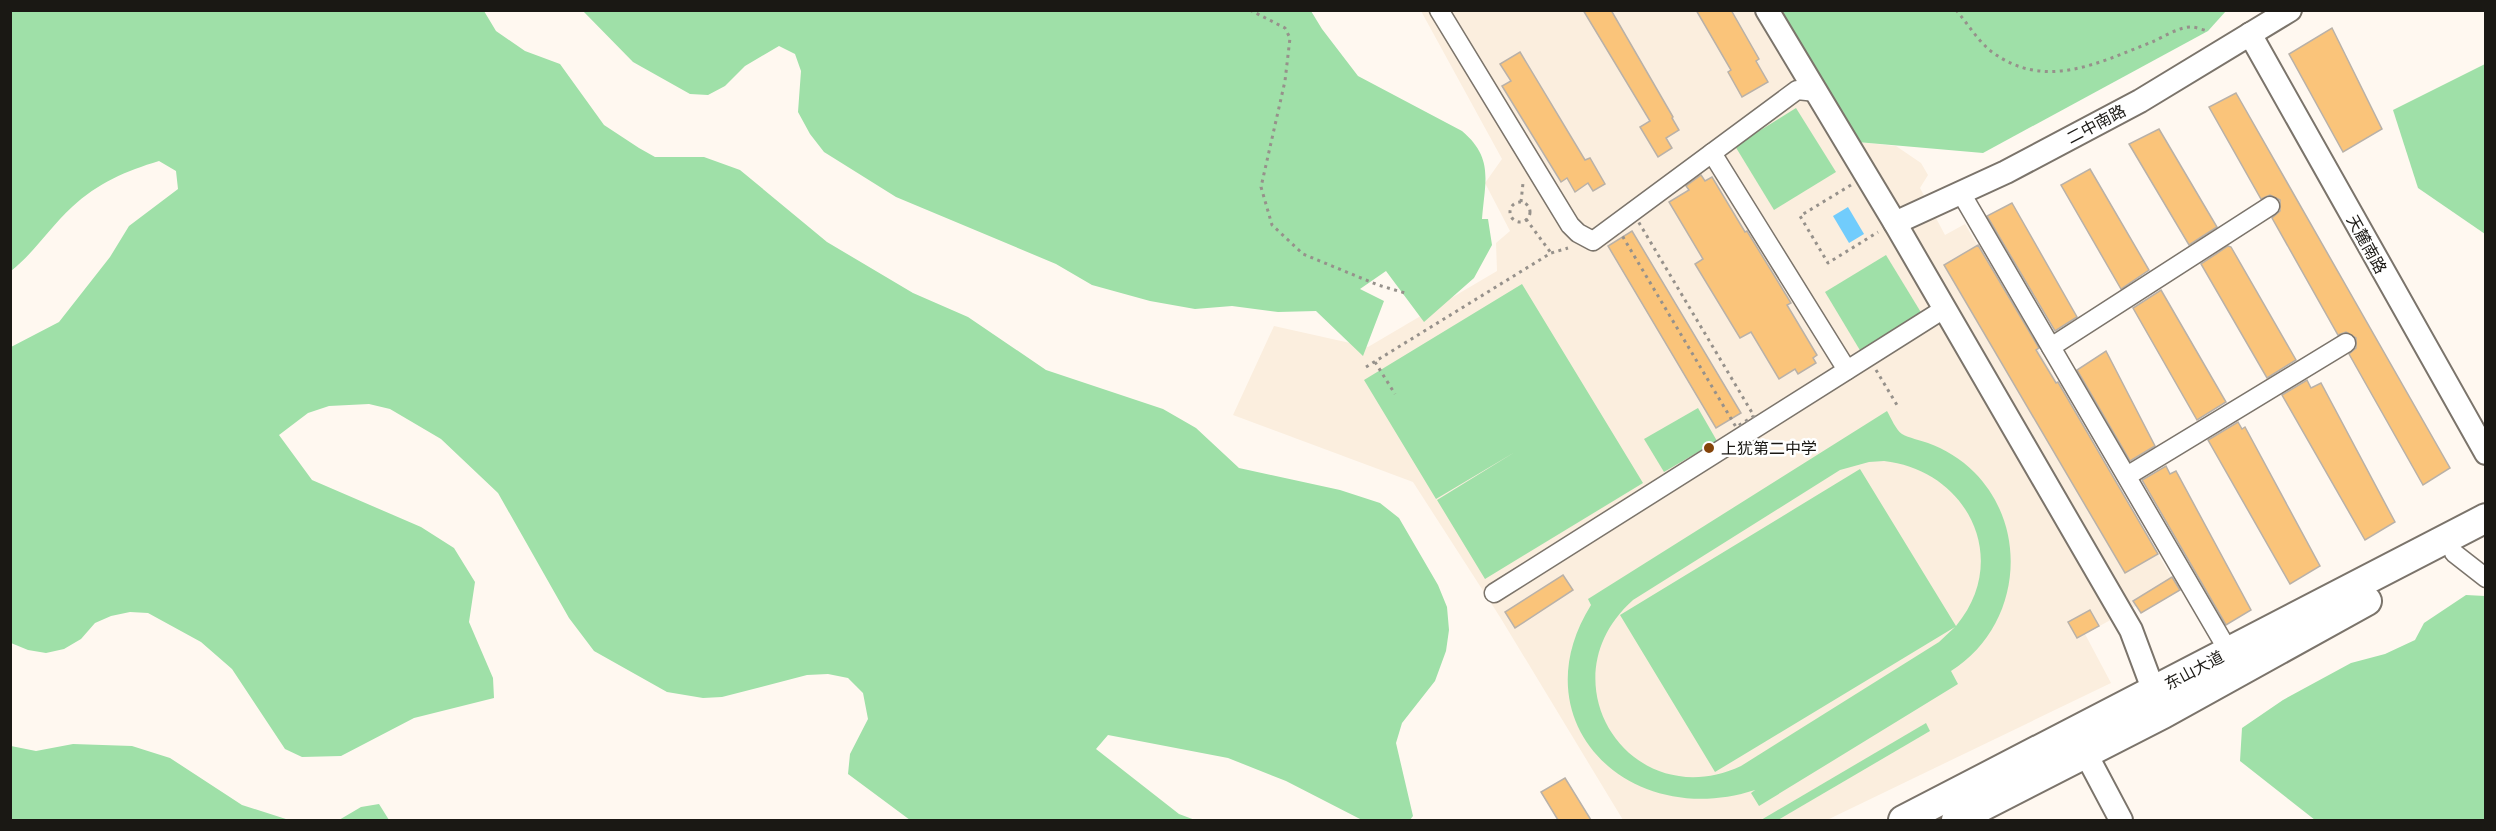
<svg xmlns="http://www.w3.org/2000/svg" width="2496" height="831" font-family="Commissioner,'Noto Sans SC',sans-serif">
<rect width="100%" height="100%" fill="#fff8f0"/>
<path fill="#fbeede" d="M1421,11H1777L1857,142L1896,146L1921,163L1928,175L1920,188L1945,235L1965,224L2179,590L2141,613L2136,606L2085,634L2111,683L1827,820H1623L1500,617L1413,482L1233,415L1274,326L1368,347L1497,271L1496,243L1510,231L1485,183L1502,159Z"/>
<g fill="#9fe0a8" fill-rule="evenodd">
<path d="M11,10L484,11L496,31L525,51L560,64L604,125L639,148L655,157H704L740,170L827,242L913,293L968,317L1046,370L1163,409L1196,428L1239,468L1340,490L1380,503L1399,518L1438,585L1447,607L1449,630L1446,651L1435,681L1402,723L1396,743L1413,816L1410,820H1362L1286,781L1228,758L1108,735L1096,749L1179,814L1195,820H910L848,774L850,754L868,719L863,693L848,678L828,674L807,675L722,697L703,698L667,692L594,651L569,618L498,493L441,439L390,409L369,404L329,406L308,413L279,435L312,480L421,527L454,548L475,582L469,622L493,678L494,698L414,718L341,756L302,757L285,749L232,669L201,642L148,613L130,612L111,616L95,623L81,639L64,649L46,653L28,650L11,643V347L59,322L110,257L129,226L178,189L176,171L159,161C126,171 98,183 72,207C50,227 34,253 11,271Z"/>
<path d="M583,11H1311L1322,29L1358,76L1462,131C1494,158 1485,181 1482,219H1488L1492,245L1474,278L1424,322L1386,271L1360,289L1384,301L1363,356L1316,311L1278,312L1232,306L1195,309L1150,301L1092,285L1056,264L896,197L824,152L810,134L798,112L801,71L795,54L779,46L745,66L725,86L708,95L690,94L633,62Z"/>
<path d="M1777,11H2226L2208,31L1983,153L1857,142Z"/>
<path d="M2485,64V234L2418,188L2393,110Z"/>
<path d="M1796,108L1836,172L1774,210L1735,146Z"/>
<path d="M1886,255L1925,319L1864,357L1825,292Z"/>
<path d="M1522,284L1643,483L1485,579L1437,500L1515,452L1436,499L1364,380Z"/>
<path d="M1698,408L1717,441L1664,472L1644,439Z"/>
<path d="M1887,411C1891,418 1896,430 1902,434C1909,438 1920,440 1928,443C1945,449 1961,459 1974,472C2032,530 2019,629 1951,671L1958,684L1759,806L1751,793L1755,790C1629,831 1518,722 1591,605L1588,599ZM1884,461C1967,470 2012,559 1956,626L1860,469L1620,615L1715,772L1955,627L1939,642L1741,766C1631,817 1542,681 1633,600L1840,470L1869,462Z"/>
<path d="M2466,595L2485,596V820H2315L2240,761L2242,728L2283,700L2351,663L2385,654L2415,640L2424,623Z"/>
<path d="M1926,723L1930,731L1778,820H1761Z"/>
<path d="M73,744L132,746L170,758L242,805L289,820H11V746L36,751Z"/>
<path d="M379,804L389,820H339L361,807Z"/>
</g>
<path fill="#71ccfc" d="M1848,207L1864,234L1849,243L1833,216Z"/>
<g fill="#fac47a" stroke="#b9b1a8" stroke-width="1.5">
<path d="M1583,10H1611L1673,117L1672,118L1679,130L1666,138L1672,148L1658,157L1640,127L1650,121Z"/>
<path d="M1696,10H1731L1759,59L1756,61L1768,82L1742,97L1728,72L1731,70Z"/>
<path d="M2332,28L2382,129L2343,152L2289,54Z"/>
<path d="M1520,52L1585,160L1590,158L1605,184L1593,191L1588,183L1575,192L1567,178L1561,182L1502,86L1511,81L1500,64Z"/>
<path d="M2236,93L2450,468L2423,485L2349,354L2356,348V338L2346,332L2338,335L2272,218L2280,211V200L2270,195L2261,199L2209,107Z"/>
<path d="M2159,129L2217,227L2189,245L2129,144Z"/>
<path d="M2090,169L2149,270L2121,289L2061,185Z"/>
<path d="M1701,175L1705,181L1712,177L1745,232L1747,231L1791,303L1787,305L1817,355L1813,358L1816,363L1798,374L1795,369L1779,379L1751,332L1740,338L1695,264L1703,259L1669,202L1689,190L1686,186Z"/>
<path d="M2012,203L2077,317L2055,331L1987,216Z"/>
<path d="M1632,231L1741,413L1716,428L1608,246Z"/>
<path d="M1978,245L2039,348L2036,350L2056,383L2058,382L2158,554L2125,573L1944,265Z"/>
<path d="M2228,246L2231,247L2296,360L2267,378L2201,264Z"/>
<path d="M2161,290L2226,402L2197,420L2133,308Z"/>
<path d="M2106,351L2155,446L2130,461L2077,370Z"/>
<path d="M2307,380L2311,388L2321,383L2395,522L2365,540L2282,395Z"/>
<path d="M2238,422L2242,429L2245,427L2320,566L2290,584L2208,440Z"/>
<path d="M2166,466L2170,474L2176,471L2251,610L2226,625L2142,480Z"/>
<path d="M1563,575L1573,590L1515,628L1505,612Z"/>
<path d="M2172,577L2180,590L2141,613L2133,601Z"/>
<path d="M2090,610L2099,626L2077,638L2068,622Z"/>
<path d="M1565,778L1591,820H1558L1541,792Z"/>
</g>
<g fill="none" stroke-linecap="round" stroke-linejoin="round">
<g stroke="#7b746b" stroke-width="21">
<g id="minor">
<path d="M1439,10L1570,225L1578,233L1593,241L1797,90L1816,92"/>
<path d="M1712,153L1847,370"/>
<path d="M1961,193L2229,652"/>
<path d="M2051,347L2270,206"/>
<path d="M2127,476L2346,343"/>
<path d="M2454,553L2486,578"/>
<path d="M1494,593L1944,309"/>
</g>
</g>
<g stroke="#7b746b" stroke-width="26">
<g id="tertiary">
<path d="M1767,10L1895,223L2131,630L2159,705"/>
<path d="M2250,34L2486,453"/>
<path d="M1895,223L2006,172L2140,101L2290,10"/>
<path d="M2078,739L2121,820"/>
</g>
</g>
<g stroke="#7b746b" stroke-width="32">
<g id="primary">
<path d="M1903,820L2486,518"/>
<path d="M1956,820L2163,714L2367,601"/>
</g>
</g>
<g stroke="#96918b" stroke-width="3" stroke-dasharray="3 4.5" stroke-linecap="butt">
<path d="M1250,10L1285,28L1290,38L1285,81L1261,187L1272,225L1303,254L1378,285L1405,293"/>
<path d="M1956,10C1968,24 1977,40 1992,52C2045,91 2098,63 2152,42C2163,37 2179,27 2191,27C2196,27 2203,30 2208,31"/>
<path d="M1851,185L1800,216L1828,263L1878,232"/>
<path d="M1521,202L1523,183"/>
<circle cx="1520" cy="212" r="10"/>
<path d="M1635,216L1754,416L1736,427L1617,227Z"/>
<path d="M1526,219L1551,253"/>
<path d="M1375,362L1395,394"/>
<path d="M1366,367L1551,253L1568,248"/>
<path d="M1876,370L1897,405"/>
</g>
<use href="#minor" stroke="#fff" stroke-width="18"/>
<use href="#tertiary" stroke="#fff" stroke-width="22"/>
<use href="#primary" stroke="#fff" stroke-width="28"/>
</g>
<circle fill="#84440a" stroke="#fff" stroke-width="2" cx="1709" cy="448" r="6"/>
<g text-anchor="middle" stroke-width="5" stroke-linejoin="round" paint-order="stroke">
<g font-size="16" fill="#1a1814" stroke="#fff">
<text transform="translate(2096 124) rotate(-28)" y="6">二中南路</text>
<text transform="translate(2367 244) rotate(61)" y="6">天麓南路</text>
<text transform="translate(2194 670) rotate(-28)" y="6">东山大道</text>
</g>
<g font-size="16" fill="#1a1814" stroke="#fff" text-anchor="start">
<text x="1721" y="454">上犹第二中学</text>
</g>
</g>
<rect width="2496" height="831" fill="none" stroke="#1a1814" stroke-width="24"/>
</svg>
